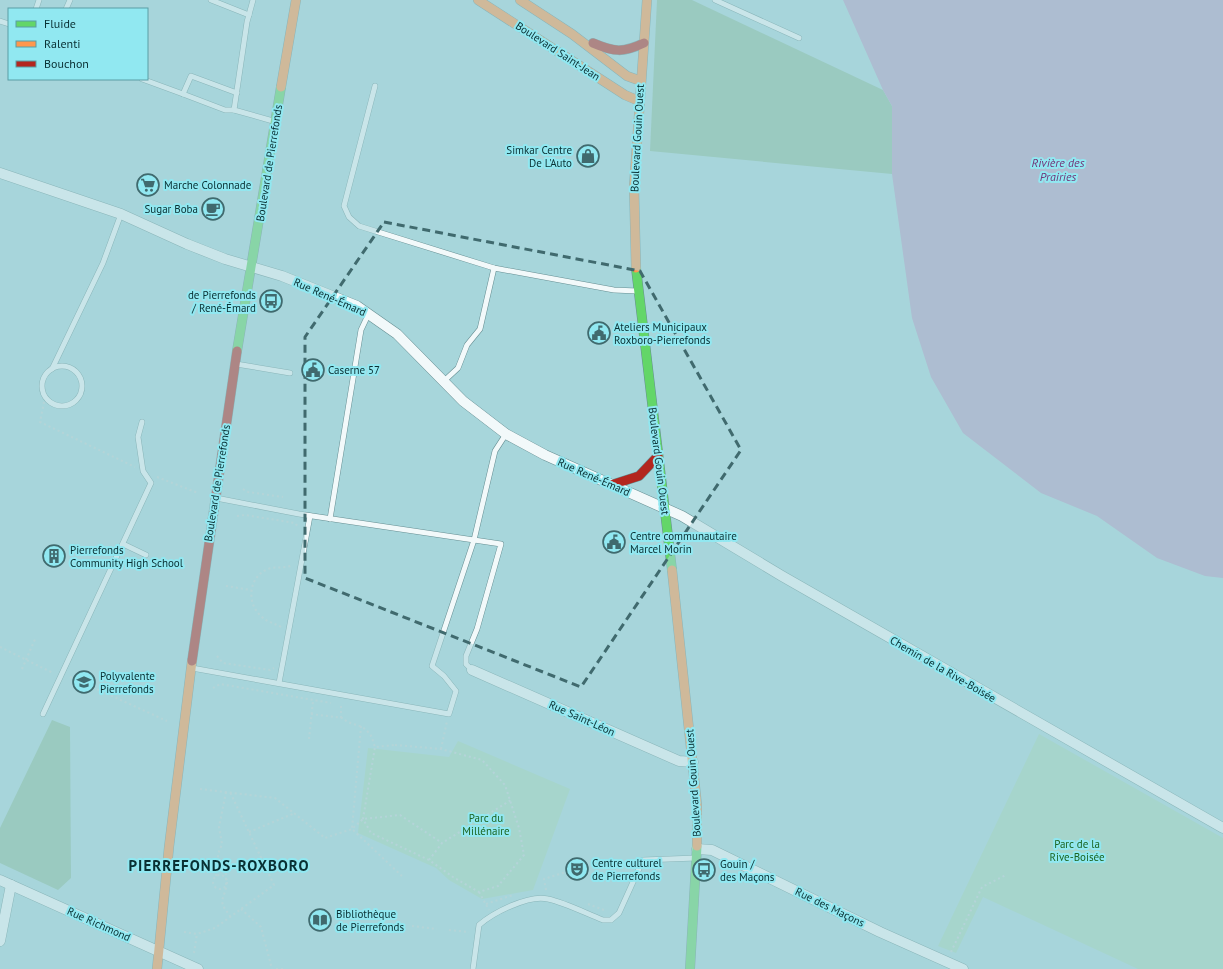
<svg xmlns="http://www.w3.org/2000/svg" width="1223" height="969" font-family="'PT Sans',sans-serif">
<rect width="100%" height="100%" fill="#a7d6db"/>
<g fill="#a4d4bb">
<path d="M1039,734L1223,838V969H1138L983,897L956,953L938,946Z"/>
<path d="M458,741L570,789L533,890L482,899L449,880L436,868L358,833L368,748L449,757Z"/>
</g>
<g fill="#8abca1">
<path d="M657,0H692L883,90L892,106V174L650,151Z"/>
<path d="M52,720L70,727L71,878L58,890L0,863V828Z"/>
</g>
<path fill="#b49fc5" d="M843,0H1223V578L1205,576L1157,558L1097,516L1041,493L963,433L931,377L912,318L892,174V106L883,90Z"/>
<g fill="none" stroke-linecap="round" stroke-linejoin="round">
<g stroke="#658e92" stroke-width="6">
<g id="lane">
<path d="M211,0L249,15"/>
<path d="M253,0L247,22L234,110L273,121"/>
<path d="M715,0L799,38"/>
<path d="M36,9L39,0"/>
<path d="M66,9L70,0"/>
<path d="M0,21L9,24"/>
<path d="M142,79L183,94"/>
<path d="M375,86L344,206L349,217L359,226L494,268L614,290L637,291"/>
<path d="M234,110H225L183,94L191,76L237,93"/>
<path d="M236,364L290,373"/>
<circle cx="62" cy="386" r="20"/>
<path d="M52,369L103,263L121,214"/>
<path d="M444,381L458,368L467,345L480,329L494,268"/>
<path d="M216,498L299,514L501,544L477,629L466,656V664L472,670"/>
<path d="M330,519L361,330L369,313"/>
<path d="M123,544L146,555"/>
<path d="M192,668L449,714L456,691L444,676L432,666L474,540L495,451L506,434"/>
<path d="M279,683L310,516"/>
<path d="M43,714L151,483L143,471L138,437L142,422"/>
<path d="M473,969L479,925C493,913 529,894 548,899C566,903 585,913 603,920H611L619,913L643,860L696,858"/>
</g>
</g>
<g stroke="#658e92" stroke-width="11">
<g id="street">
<path d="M0,173L121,214L187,244L225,259L282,276L357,306L397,334L463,401L506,434L545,455L682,516L782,576L1223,828"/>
<path d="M472,670L679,761L693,762"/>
<path d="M697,849L712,850L880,932L963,969"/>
<path d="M0,880L198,969"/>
<path d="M0,941L11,885"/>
</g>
</g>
<g stroke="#658e92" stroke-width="10">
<g id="fast">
<path d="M636,268L672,570"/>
<path d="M237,351L281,87"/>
<path d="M690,969L697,846"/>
</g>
</g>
<g stroke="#658e92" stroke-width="10">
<g id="slow">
<path d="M478,0L625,95L639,101"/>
<path d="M520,0L572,34L627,76L641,81"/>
<path d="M281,87L296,0"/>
<path d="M636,268L634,186L647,0"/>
<path d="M672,570L697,805V846"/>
<path d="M157,969L169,847L192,661"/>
</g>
</g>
<g stroke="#658e92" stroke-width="10">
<g id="jam">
<path d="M593,43C614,52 623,53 644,43"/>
<path d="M611,485L639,476L658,456"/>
<path d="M192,661L237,351"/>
</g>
</g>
<g stroke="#c4d3d5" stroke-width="2" stroke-dasharray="2 3" stroke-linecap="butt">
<path d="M45,397L40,422L135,467"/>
<path d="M157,477L198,493"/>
<path d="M243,489L248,492L283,497"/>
<path d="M237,516L245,515L295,523L299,528"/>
<path d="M226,586L251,590"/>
<path d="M281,627C275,623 268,623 262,617C246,604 248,577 268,569C276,566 286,569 292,565"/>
<path d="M0,647L53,673"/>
<path d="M217,656L223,663L270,670L274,668"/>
<path d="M22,669L36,637"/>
<path d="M70,677L167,721"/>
<path d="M213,688L220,684L331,703"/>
<path d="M311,714L343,718C350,726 361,723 368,732C372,735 373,742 375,747"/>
<path d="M341,718V704"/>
<path d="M361,726L352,829L404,878"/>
<path d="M309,739L313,701"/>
<path d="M395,745L441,749L482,760L505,785L519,828L524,855L498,886L479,892L453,877L429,860L371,833L363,819L375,747Z"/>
<path d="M441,749L447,721"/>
<path d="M200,789L275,798L325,838L352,829L363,819L400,815L442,843"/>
<path d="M226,792L219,827L222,844L218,854V862L226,874V888L222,901L223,906L230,916"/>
<path d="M249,832L295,813"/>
<path d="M429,860L442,843L511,800"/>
<circle cx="220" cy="882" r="7"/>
<path d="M216,876L218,862"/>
<path d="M546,890L544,879L566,872"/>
<path d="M479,892L489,910"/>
<path d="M486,904L513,895"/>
<path d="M588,904L604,910"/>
<path d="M241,909L261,927L272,969"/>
<path d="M412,926L437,929"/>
<path d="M449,930L469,932"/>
<path d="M184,932L197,934L215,928L274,885L230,792"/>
<path d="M951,952L982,887L1006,875"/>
<path d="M194,953L197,934"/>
<path d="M276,969H286"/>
</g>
<use href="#lane" stroke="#f2f9fa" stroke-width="5"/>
<use href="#street" stroke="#f2f9fa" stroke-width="10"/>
<use href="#fast" stroke="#63d668" stroke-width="9"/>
<use href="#slow" stroke="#ff974d" stroke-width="9"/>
<use href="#jam" stroke="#b3261e" stroke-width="9"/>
</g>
<path d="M0 0H1223V969H0ZM384,222L640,271L741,450L581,687L305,578V337Z" fill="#a7d6db" fill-opacity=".55" fill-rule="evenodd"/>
<path fill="none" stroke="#406a6e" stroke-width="3" stroke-dasharray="8 5" stroke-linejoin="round" d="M384,222L640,271L741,450L581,687L305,578V337Z"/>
<defs>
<g id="shop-ring" transform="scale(1.15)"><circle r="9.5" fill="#91e8f1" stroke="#406a6e" stroke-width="1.5"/><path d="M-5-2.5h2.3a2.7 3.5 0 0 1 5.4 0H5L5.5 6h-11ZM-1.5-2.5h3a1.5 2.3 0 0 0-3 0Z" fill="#406a6e"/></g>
<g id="supermarket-ring" transform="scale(1.15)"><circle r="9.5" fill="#91e8f1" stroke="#406a6e" stroke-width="1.5"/><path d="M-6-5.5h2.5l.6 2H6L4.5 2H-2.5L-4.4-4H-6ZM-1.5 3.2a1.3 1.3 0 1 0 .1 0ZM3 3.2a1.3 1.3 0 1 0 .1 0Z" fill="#406a6e"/></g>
<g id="cafe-ring" transform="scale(1.15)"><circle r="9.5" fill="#91e8f1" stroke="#406a6e" stroke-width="1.5"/><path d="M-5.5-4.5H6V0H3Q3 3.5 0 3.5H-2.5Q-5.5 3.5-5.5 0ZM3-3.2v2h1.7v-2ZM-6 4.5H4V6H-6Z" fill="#406a6e"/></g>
<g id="bus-ring" transform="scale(1.15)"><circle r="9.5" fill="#91e8f1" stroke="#406a6e" stroke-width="1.5"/><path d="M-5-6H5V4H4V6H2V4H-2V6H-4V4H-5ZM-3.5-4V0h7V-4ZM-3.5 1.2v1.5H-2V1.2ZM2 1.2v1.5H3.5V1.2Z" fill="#406a6e"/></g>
<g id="civic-ring" transform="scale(1.15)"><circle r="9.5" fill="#91e8f1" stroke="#406a6e" stroke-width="1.5"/><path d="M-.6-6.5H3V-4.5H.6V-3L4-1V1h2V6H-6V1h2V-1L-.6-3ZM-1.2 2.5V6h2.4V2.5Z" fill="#406a6e"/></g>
<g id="building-ring" transform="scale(1.15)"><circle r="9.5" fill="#91e8f1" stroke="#406a6e" stroke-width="1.5"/><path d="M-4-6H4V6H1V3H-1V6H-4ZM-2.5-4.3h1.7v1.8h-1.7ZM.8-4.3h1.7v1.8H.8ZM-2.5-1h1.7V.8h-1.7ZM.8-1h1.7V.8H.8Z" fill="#406a6e"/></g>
<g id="school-ring" transform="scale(1.15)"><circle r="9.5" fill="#91e8f1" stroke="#406a6e" stroke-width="1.5"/><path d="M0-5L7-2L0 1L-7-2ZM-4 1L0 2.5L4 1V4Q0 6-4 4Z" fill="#406a6e"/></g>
<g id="theatre-ring" transform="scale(1.15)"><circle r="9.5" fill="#91e8f1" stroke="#406a6e" stroke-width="1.5"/><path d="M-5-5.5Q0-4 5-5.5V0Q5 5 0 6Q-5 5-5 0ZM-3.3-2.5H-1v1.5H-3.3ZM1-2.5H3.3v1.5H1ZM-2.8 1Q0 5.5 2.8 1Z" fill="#406a6e"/></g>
<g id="library-ring" transform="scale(1.15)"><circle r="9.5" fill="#91e8f1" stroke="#406a6e" stroke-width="1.5"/><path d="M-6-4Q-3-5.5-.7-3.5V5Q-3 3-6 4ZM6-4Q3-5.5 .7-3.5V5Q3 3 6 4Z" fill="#406a6e"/></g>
</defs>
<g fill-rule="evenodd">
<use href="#shop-ring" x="588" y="156"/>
<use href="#supermarket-ring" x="148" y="185"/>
<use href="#cafe-ring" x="213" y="209"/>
<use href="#bus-ring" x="271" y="301"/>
<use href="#civic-ring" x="599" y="333"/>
<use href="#civic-ring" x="313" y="370"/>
<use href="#civic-ring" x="614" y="542"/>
<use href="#building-ring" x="54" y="556"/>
<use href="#school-ring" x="84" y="682"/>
<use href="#theatre-ring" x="577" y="869"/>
<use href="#bus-ring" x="704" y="870"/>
<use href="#library-ring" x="320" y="920"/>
</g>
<g text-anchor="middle" stroke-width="4" stroke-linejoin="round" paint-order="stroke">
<g font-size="11" fill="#093033" stroke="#91e8f1">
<text transform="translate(558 51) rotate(33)" y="4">Boulevard Saint-Jean</text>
<text transform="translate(637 138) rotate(-87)" y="4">Boulevard Gouin Ouest</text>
<text transform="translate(269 163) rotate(-81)" y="4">Boulevard de Pierrefonds</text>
<text transform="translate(330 297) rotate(24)" y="4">Rue René-Émard</text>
<text transform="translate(659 461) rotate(83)" y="4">Boulevard Gouin Ouest</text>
<text transform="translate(594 477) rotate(24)" y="4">Rue René-Émard</text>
<text transform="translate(217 483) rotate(-81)" y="4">Boulevard de Pierrefonds</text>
<text transform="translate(943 669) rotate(30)" y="4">Chemin de la Rive-Boisée</text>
<text transform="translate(582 718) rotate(24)" y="4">Rue Saint-Léon</text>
<text transform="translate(693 783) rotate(-94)" y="4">Boulevard Gouin Ouest</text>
<text transform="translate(830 907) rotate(26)" y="4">Rue des Maçons</text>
<text transform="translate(99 924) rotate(24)" y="4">Rue Richmond</text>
</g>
<g font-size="11" fill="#093033" stroke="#91e8f1" text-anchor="start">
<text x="572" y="154" text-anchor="end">Simkar Centre<tspan x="572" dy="13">De L'Auto</tspan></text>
<text x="164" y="189">Marche Colonnade</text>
<text x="198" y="213" text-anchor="end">Sugar Boba</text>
<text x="256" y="299" text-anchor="end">de Pierrefonds<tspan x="256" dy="13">/ René-Émard</tspan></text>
<text x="614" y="331">Ateliers Municipaux<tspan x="614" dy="13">Roxboro-Pierrefonds</tspan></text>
<text x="328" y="374">Caserne 57</text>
<text x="630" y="540">Centre communautaire<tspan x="630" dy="13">Marcel Morin</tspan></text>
<text x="70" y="554">Pierrefonds<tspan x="70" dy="13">Community High School</tspan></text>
<text x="100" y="680">Polyvalente<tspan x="100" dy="13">Pierrefonds</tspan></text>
<text x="592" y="867">Centre culturel<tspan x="592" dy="13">de Pierrefonds</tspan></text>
<text x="720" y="868">Gouin /<tspan x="720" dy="13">des Maçons</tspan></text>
<text x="336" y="918">Bibliothèque<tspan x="336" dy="13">de Pierrefonds</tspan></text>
</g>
<g font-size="11" fill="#1c6522" stroke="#91e8f1">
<text x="486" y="822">Parc du<tspan x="486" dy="13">Millénaire</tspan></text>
<text x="1077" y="848">Parc de la<tspan x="1077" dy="13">Rive-Boisée</tspan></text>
</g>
<g font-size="12" font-style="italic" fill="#723577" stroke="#91e8f1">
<text x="1058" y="167">Rivière des<tspan x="1058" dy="14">Prairies</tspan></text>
</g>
<g font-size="15" font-weight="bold" letter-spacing="1" fill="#093033" stroke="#91e8f1">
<text x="219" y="871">PIERREFONDS-ROXBORO</text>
</g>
</g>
<rect x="8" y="8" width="140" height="72" fill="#91e8f1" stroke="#5b9ea5"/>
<rect x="16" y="21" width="20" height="6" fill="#63d668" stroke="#5b9ea5"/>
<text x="44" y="28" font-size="12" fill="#093033">Fluide</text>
<rect x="16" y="41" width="20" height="6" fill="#ff974d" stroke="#5b9ea5"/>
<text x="44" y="48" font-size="12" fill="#093033">Ralenti</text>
<rect x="16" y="61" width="20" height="6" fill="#b3261e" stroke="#5b9ea5"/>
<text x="44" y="68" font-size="12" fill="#093033">Bouchon</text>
</svg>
